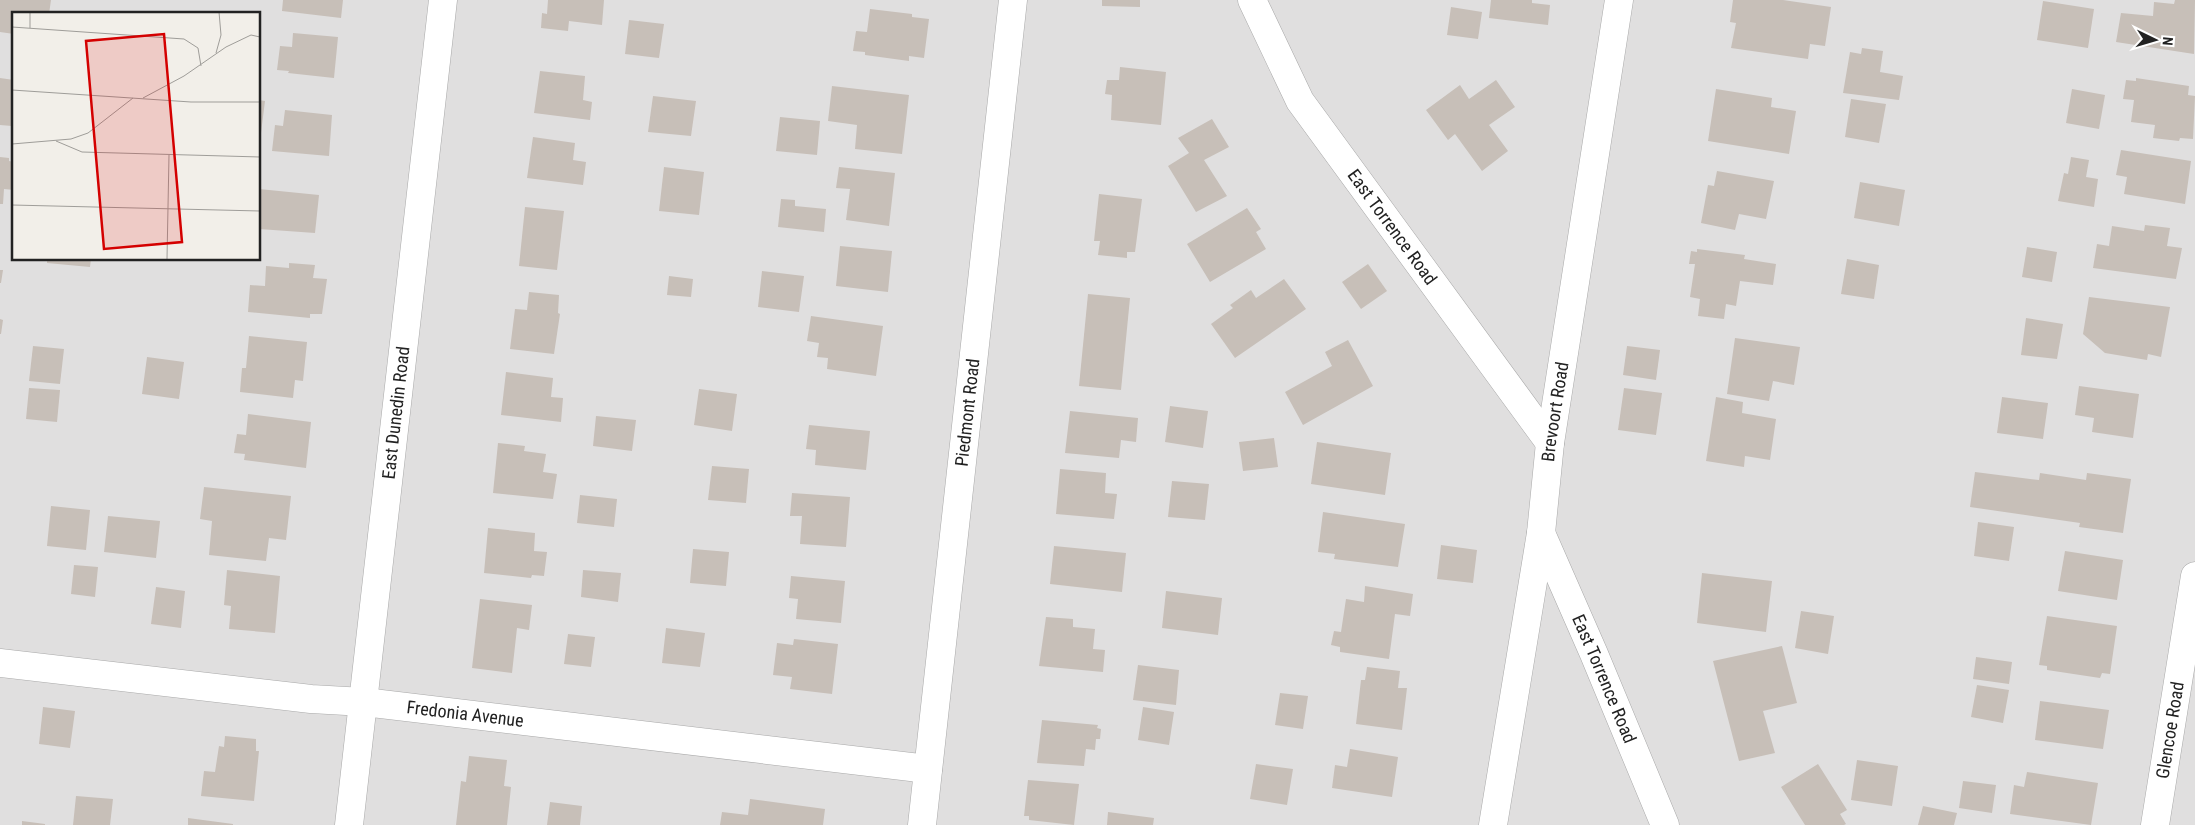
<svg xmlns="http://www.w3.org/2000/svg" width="2195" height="825" font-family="'Roboto Condensed',sans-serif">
<rect width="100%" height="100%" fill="#f2efe9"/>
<path fill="#e0dfdf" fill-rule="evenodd" d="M0,0H2195V825H0ZM14,14H259V259H14Z"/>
<g fill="#c7bfb8">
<path d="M0,0H51L49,14H14V34L0,32Z"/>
<path d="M283,0H343L341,18L282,11Z"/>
<path d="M548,0H604L602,25L569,21L568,31L541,28L542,13L547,14Z"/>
<path d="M1102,0H1140V7L1102,6Z"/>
<path d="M1491,0H1532V3L1550,5L1548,25L1489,18Z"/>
<path d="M1733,0H1783L1831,7L1825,46L1810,44L1808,59L1731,48L1736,23L1730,22Z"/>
<path d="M2175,0H2195L2194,54L2116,42L2121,13L2153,16L2154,2L2174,4Z"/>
<path d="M2043,1L2094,9L2088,48L2037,40Z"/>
<path d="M1451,7L1482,12L1478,39L1447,35Z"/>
<path d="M870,9L912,14V17L929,19L924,58L909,56V61L865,55V52L853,51L856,31L867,32Z"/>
<path d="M629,20L664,24L659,58L625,54Z"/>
<path d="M293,33L338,37L334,78L288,73L289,71L277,70L280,46L292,47Z"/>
<path d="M1862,48L1883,51L1880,72L1903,76L1899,100L1843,93L1850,52L1861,54Z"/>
<path d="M1120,67L1166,72L1161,125L1111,120L1112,95L1105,94L1107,80H1119Z"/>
<path d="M540,71L585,76L583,100L592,102L590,120L534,113Z"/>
<path d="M0,78L14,80L12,126L0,125Z"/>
<path d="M2136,78L2189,86L2188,95L2195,96L2193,139L2180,138L2179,141L2153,138L2155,125L2131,122L2134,100L2123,99L2126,80L2136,81Z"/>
<path d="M1496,80L1515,107L1489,125L1508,151L1482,171L1455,134L1448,140L1426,110L1460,85L1469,99Z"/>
<path d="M832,86L909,95L902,154L855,149L857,125L828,121Z"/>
<path d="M1716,89L1772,98L1771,107L1796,111L1789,154L1708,141Z"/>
<path d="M2072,89L2105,95L2099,129L2066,123Z"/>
<path d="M653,96L696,101L691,136L648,132Z"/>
<path d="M1851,99L1886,104L1879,143L1845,137Z"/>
<path d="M259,100L265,101L261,133H259Z"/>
<path d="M285,110L332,115L329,156L272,151L275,125L283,126Z"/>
<path d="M780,117L820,121L817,155L776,151Z"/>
<path d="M1212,119L1229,147L1204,160L1227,196L1196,212L1168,166L1189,153L1178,138Z"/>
<path d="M533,137L575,143L573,160L586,162L583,185L527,178Z"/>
<path d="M2121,150L2191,161L2185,204L2124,194L2127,177L2116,175Z"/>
<path d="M0,157L9,158V161L14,162V190L4,189L3,204H0Z"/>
<path d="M2071,157L2089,160L2086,177L2098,179L2094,207L2058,201L2064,173L2068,174Z"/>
<path d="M664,167L704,172L699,215L659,211Z"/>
<path d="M839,167L895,173L889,226L846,220L850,189L836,188Z"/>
<path d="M1717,171L1774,181L1766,219L1739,214L1735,230L1701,223L1708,185L1714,186Z"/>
<path d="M1860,182L1905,190L1899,226L1854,218Z"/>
<path d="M259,189L319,195L315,233L259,229Z"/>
<path d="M1099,194L1142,199L1135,252H1127V258L1098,255L1100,241H1094Z"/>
<path d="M781,199L795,200V206L826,209L824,232L778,227Z"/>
<path d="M525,207L564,211L557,270L519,266Z"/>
<path d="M1247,208L1261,229L1256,232L1266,249L1210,282L1187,244Z"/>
<path d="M2145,225L2170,228L2167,246L2182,248L2176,279L2093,268L2097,244L2109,246L2112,226L2144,231Z"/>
<path d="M840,246L892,251L888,292L836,286Z"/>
<path d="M2027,247L2057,252L2052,282L2022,277Z"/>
<path d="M1697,249L1745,255L1744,259L1776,264L1773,285L1740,281L1736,306L1726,304L1724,319L1698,316L1700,299L1690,297L1695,264H1689L1691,251L1697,252Z"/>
<path d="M47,259H91L90,267L47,263Z"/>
<path d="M1847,259L1879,265L1874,299L1841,294Z"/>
<path d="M289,263L315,265L313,278L327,279L322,314H310V318L248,312L250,285L265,286L266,266L289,268Z"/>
<path d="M1368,264L1387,291L1361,309L1342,282Z"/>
<path d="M0,270H3L1,283H0Z"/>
<path d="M762,271L804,276L799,312L758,307Z"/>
<path d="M669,276L693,279L691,297L667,295Z"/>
<path d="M1284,279L1306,309L1235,358L1211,324L1233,308L1230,305L1251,290L1256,298Z"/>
<path d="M529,292L559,295L558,313L560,314L554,354L510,349L515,309L527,310Z"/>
<path d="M1088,294L1130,298L1121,390L1079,386Z"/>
<path d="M2089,297L2170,307L2161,357L2148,354L2147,360L2105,353L2083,334Z"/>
<path d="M811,316L883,326L876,376L827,369L828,358L817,357L819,343L807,341Z"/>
<path d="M2026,318L2063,324L2057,359L2021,355Z"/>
<path d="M0,319L3,320L1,334H0Z"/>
<path d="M249,336L307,342L303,381L295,380L293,398L240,392L242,368H246Z"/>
<path d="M1735,338L1800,347L1794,385L1773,381L1769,401L1727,394Z"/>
<path d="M1348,340L1373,386L1303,425L1285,392L1332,366L1325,352Z"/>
<path d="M33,346L64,349L60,384L29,381Z"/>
<path d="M1627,346L1660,350L1656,380L1623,375Z"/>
<path d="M147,357L184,362L179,399L142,394Z"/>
<path d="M506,372L553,378L551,397L563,398L561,422L501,415Z"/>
<path d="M2079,386L2139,394L2133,438L2092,432L2094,418L2075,415Z"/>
<path d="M29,388L60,390L57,422L26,419Z"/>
<path d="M1624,388L1662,393L1656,435L1618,430Z"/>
<path d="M699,389L737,394L732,431L694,425Z"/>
<path d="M1716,397L1743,402L1742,413L1776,419L1770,460L1745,456L1744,467L1706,461Z"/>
<path d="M2002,397L2048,403L2043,439L1997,433Z"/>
<path d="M1170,406L1208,411L1203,448L1165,442Z"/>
<path d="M1070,411L1138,418L1136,442L1121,440L1119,458L1065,453Z"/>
<path d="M248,414L311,422L306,468L244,460L245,454L234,453L237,434L246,435Z"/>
<path d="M596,416L636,420L632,451L593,446Z"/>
<path d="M809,425L870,431L866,470L815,465L816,450L806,449Z"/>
<path d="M1274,438L1278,467L1243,471L1239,442Z"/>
<path d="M1317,442L1391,453L1385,495L1311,484Z"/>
<path d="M498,443L525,446L524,451L546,454L543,472L557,474L553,499L493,493Z"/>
<path d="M712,466L749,469L746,503L708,500Z"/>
<path d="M1060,469L1106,473L1105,493L1117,494L1114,519L1056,514Z"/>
<path d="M1975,472L2039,480L2040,473L2086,480L2087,473L2131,479L2123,533L2079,527L2080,523L1970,507Z"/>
<path d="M1172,481L1209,484L1205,520L1168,517Z"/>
<path d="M204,487L291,496L286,540L269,538L266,561L209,555L212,521L200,519Z"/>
<path d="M792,493L850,497L846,547L800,544L802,516H790Z"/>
<path d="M580,495L617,499L614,527L577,523Z"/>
<path d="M51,506L90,510L86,550L47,546Z"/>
<path d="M1323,512L1405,524L1398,567L1334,559L1335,554L1318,552Z"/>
<path d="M108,516L160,521L156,558L104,552Z"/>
<path d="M1978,522L2014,527L2009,561L1974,556Z"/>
<path d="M488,528L535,533L534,551L547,552L544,576L532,575L531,578L484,573Z"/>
<path d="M1441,545L1477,550L1473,583L1437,579Z"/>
<path d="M1054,546L1126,553L1122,592L1050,584Z"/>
<path d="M693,549L729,552L726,586L690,583Z"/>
<path d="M2065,551L2123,560L2117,600L2058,591Z"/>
<path d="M74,565L98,567L95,597L71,594Z"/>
<path d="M227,570L280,576L275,633L229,629L231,606L224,605Z"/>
<path d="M583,570L621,573L618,602L581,597Z"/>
<path d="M1702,573L1772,581L1766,632L1697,623Z"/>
<path d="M791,576L845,581L841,623L796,619L798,599L789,598Z"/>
<path d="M1365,586L1413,594L1410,616L1395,614L1389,659L1340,652V647L1331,645L1334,631L1341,632L1346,599L1364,602Z"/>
<path d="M156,587L185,591L181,628L151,624Z"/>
<path d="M1166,591L1222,598L1218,635L1162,628Z"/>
<path d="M480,599L532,605L529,630L517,628L512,673L472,668Z"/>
<path d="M1801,611L1834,616L1828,654L1795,648Z"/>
<path d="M2047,616L2117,626L2110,674L2102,673L2100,678L2047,670V666L2039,665Z"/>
<path d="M1046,617L1073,619V627L1095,629L1093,649L1105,650L1103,672L1039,666Z"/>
<path d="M666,628L705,633L700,667L662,663Z"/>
<path d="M568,634L595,637L591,667L564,664Z"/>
<path d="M794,639L838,644L832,694L790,689L792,677L773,675L777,643L793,645Z"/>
<path d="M1782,646L1797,703L1763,711L1775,753L1739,761L1713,661Z"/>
<path d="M1976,657L2012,662L2009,684L1973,679Z"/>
<path d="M1138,665L1179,670L1176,705L1133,700Z"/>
<path d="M1367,667L1400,671L1398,688H1407L1402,730L1356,724L1361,680H1365Z"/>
<path d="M1977,685L2009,690L2003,723L1971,717Z"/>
<path d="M1280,693L1308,696L1303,729L1275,725Z"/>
<path d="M2040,701L2109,710L2103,749L2035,740Z"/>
<path d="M43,707L75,711L70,748L39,744Z"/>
<path d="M1143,707L1174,712L1169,745L1138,740Z"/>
<path d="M1042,720L1098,725L1097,728L1101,729L1100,739H1096L1095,750L1086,749L1084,766L1037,763Z"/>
<path d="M225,736L256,739V751H259L254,801L201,796L204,771L215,772L219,746L224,747Z"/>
<path d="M1350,749L1398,757L1392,797L1332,788L1335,765L1347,767Z"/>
<path d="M469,756L507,760L504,786L511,787L507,825H456L461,781L466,782Z"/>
<path d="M1857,760L1898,766L1892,806L1851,800Z"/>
<path d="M1256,764L1293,769L1287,805L1250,799Z"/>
<path d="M1818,764L1847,810L1840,814L1846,824L1844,825H1805L1781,787Z"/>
<path d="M2027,772L2098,783L2091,825L2010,814L2014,785L2024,787Z"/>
<path d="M1028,780L1079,784L1074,825L1029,820V816H1024Z"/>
<path d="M1963,781L1996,785L1992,813L1959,808Z"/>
<path d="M76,796L113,799L110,825H73Z"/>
<path d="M750,799L825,809L823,825H720L722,812L748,815Z"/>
<path d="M550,802L582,806L580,825H547Z"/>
<path d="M1923,806L1957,813L1954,825H1918Z"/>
<path d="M1108,812L1154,818L1153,825H1107Z"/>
<path d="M188,818L233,824V825H188Z"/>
<path d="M22,821L45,824V825H22Z"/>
</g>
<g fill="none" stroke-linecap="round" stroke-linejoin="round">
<g stroke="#a9a9a9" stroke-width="29">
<g id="minor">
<path id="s1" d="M1252,0L1300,101L1550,443"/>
<path id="s2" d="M1541,533L1594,654L1665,825"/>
<path id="s3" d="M0,663L311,699L364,702L928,769"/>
<path id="s4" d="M349,825L443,0"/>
<path id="s5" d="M922,825L1013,0"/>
<path id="s6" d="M1493,825L1541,533L1550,443L1619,0"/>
<path id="s7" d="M2155,825L2195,576"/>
</g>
</g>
<use href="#minor" stroke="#fff" stroke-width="28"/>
</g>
<g text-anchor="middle" stroke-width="4" stroke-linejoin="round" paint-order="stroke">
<g font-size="18" fill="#222" stroke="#fff">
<text dy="6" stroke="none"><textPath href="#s1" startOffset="268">East Torrence Road</textPath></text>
<text dy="6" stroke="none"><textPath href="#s6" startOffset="418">Brevoort Road</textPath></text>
<text dy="6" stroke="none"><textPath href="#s4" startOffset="415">East Dunedin Road</textPath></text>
<text dy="6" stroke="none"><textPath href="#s5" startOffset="415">Piedmont Road</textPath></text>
<text dy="6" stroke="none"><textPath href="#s2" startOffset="159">East Torrence Road</textPath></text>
<text dy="6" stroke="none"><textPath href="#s3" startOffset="468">Fredonia Avenue</textPath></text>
<text dy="6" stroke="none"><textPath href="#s7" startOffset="96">Glencoe Road</textPath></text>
</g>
</g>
<g transform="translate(12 12)">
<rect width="248" height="248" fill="#f2efe9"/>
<path fill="none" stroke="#9f9d99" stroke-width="1" d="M0,15L172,27L186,36L189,54M18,16V0M204,41L209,23L207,0M0,78L179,90H248M131,86L172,64L214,35L239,23L248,25M44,129L70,140L248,145M0,132L59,127L76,121L121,86M0,193L248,199M155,247L157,143"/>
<path fill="#d40000" fill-opacity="0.15" stroke="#d40000" stroke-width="2.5" d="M152,22L170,230L92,237L74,29Z"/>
<rect width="248" height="248" fill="none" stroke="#222" stroke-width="2.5"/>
</g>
<g transform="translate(2155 40) rotate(95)" stroke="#ffffff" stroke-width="4" paint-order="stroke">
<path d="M0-4L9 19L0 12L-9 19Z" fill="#222222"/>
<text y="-8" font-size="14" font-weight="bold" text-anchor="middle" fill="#222222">N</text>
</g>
</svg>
